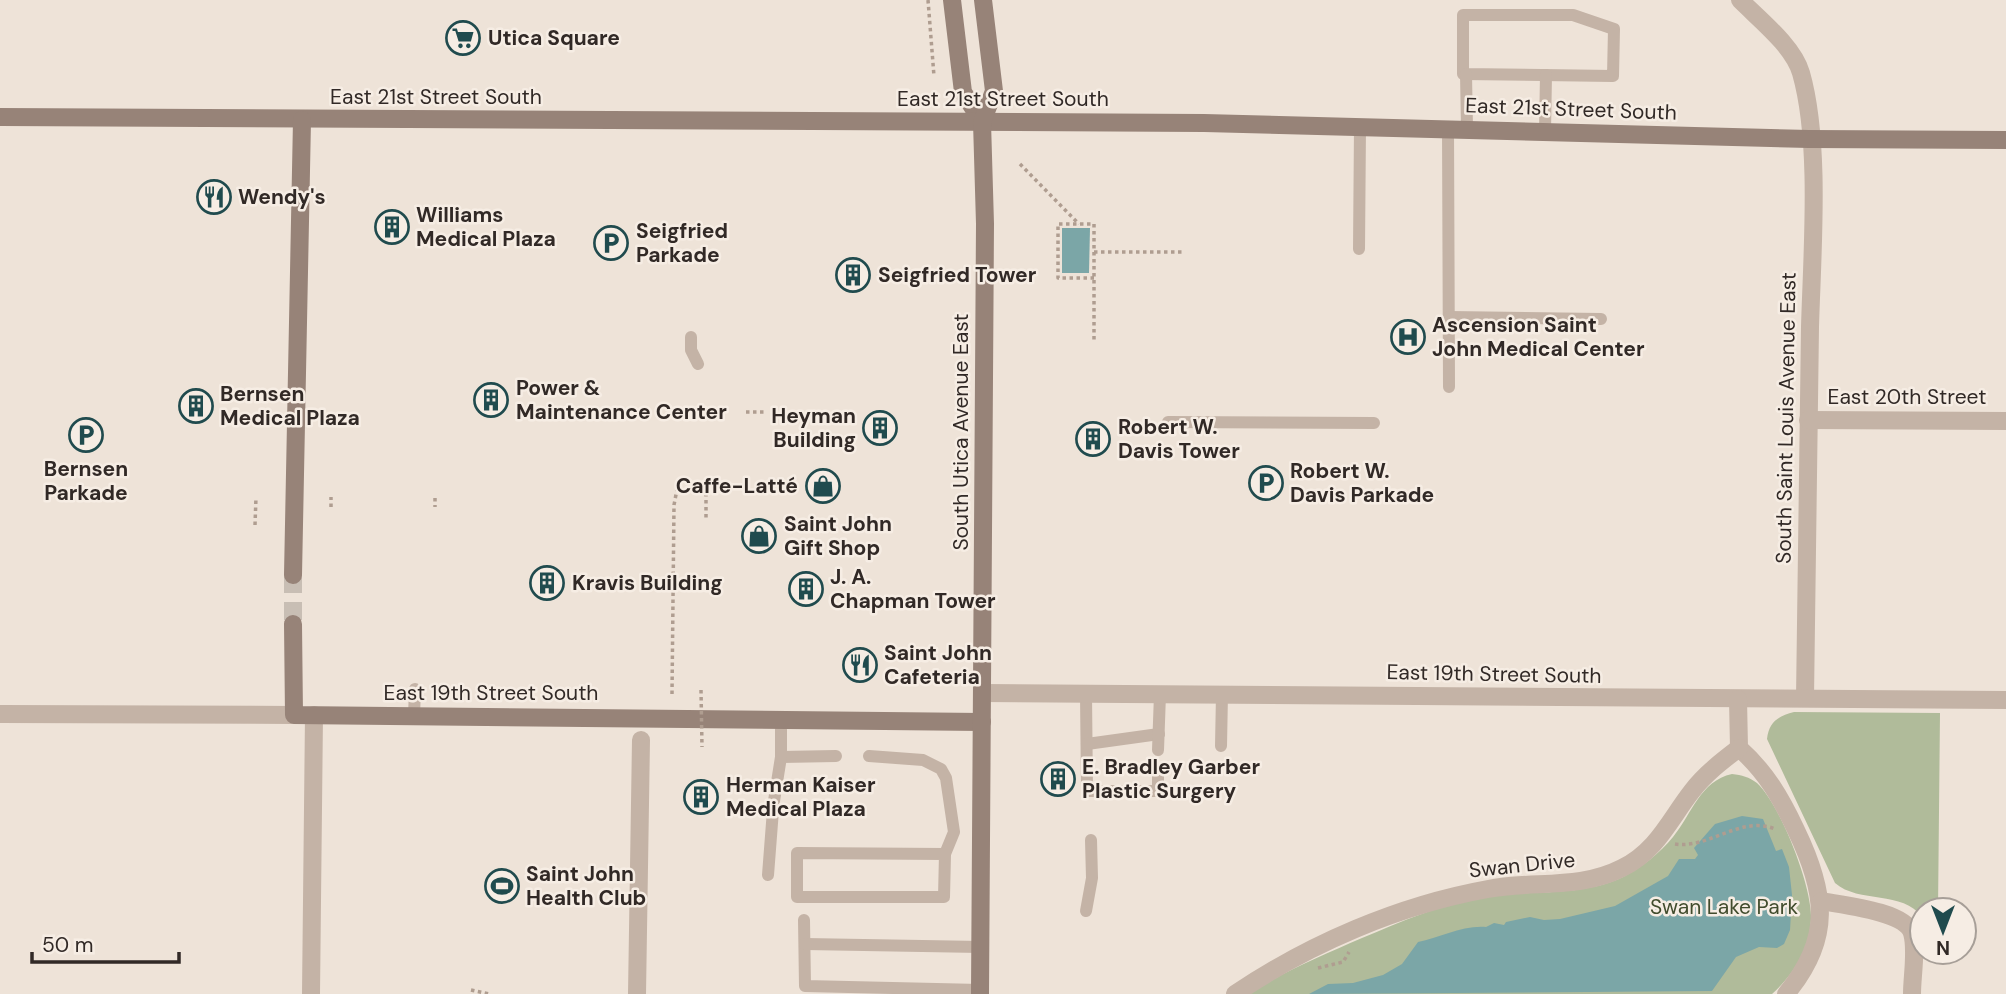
<svg xmlns="http://www.w3.org/2000/svg" width="2006" height="994" font-family="'DM Sans',sans-serif">
<rect width="100%" height="100%" fill="#eee3d8"/>
<g fill="#b0bb9a">
<path d="M1794,712L1940,713L1938,910H1922V917C1903,890 1859,904 1835,883L1767,739C1769,722 1778,716 1794,712Z"/>
<path d="M1732,774C1742,775 1749,777 1757,783C1780,804 1813,888 1811,920C1809,950 1794,974 1772,994H1248C1285,971 1323,955 1362,938C1401,922 1440,904 1483,897C1531,889 1578,898 1623,877C1641,868 1660,853 1673,837C1692,814 1700,781 1732,774Z"/>
</g>
<g fill="#7ba6a7">
<path d="M1062,228H1090L1089,273H1062Z"/>
<path d="M1742,816L1763,819L1776,851L1782,849L1789,867L1792,895L1790,930L1784,944L1777,948L1759,947L1736,957L1712,991L1309,994L1328,984L1353,983L1383,975L1402,964L1418,942C1439,938 1463,925 1486,927L1494,923L1504,925L1506,922L1530,917L1544,920L1560,919L1615,906L1668,876L1679,859H1695L1698,855L1694,848L1715,824Z"/>
</g>
<g fill="none" stroke-linecap="round" stroke-linejoin="round">
<path stroke="#c8beb4" stroke-width="18" stroke-dasharray="18 9" stroke-linecap="butt" d="M293,575V624"/>
<g stroke="#af9d90" stroke-width="3.5" stroke-dasharray="3.5 3.5" stroke-linecap="butt">
<path d="M928,0L934,76"/>
<path d="M1020,164L1079,224"/>
<path d="M1094,252H1185"/>
<path d="M1094,278H1058V224H1094V340"/>
<path d="M746,412H764"/>
<path d="M706,479V521"/>
<path d="M435,498V507"/>
<path d="M331,507V497"/>
<path d="M255,525L256,497"/>
<path d="M672,694L674,505L679,479"/>
<path d="M1675,844C1709,849 1741,815 1775,829"/>
<path d="M1318,968L1343,962L1349,952"/>
<path d="M471,990L489,994"/>
</g>
<g stroke="#c4b3a6" stroke-width="12">
<path d="M1463,15H1573L1614,29L1613,76L1463,74Z"/>
<path d="M1466,74L1467,128"/>
<path d="M1448,128L1449,387"/>
<path d="M1545,132L1546,75"/>
<path d="M1359,249L1360,126"/>
<path d="M1449,317L1601,319"/>
<path d="M691,337V350L698,364"/>
<path d="M1168,422L1374,423"/>
<path d="M1086,694L1087,791H1158V769"/>
<path d="M414,716L415,689"/>
<path d="M1087,744L1159,734"/>
<path d="M1221,746L1222,694"/>
<path d="M1158,750L1160,694"/>
<path d="M869,756L923,760L941,769L946,778L954,832L945,854L797,853V897H944L945,854"/>
<path d="M781,757L836,756"/>
<path d="M774,801L781,757V718"/>
<path d="M768,875L773,810"/>
<path d="M1086,911L1092,878L1091,840"/>
<path d="M804,920L805,986L980,990"/>
<path d="M805,944L981,947"/>
</g>
<g stroke="#c4b3a6" stroke-width="18">
<path d="M1740,0C1760,20 1793,46 1801,73C1821,143 1812,253 1810,327C1808,451 1807,574 1805,698"/>
<path d="M1808,420L2006,421"/>
<path d="M982,693L2006,700"/>
<path d="M1738,699L1739,748C1766,772 1781,798 1796,830C1826,892 1833,938 1786,994"/>
<path d="M0,714L294,715"/>
<path d="M1821,901C1842,905 1905,911 1912,933C1917,950 1912,976 1912,994"/>
<path d="M311,994L314,715"/>
<path d="M637,994L641,740"/>
<path d="M1235,994C1309,944 1399,905 1488,889C1534,880 1579,890 1622,868C1657,851 1670,819 1692,791C1705,774 1722,761 1739,748"/>
</g>
<g stroke="#978378" stroke-width="18">
<path d="M952,0L963,92L982,122"/>
<path d="M0,117L1204,123L1809,139L2006,140"/>
<path d="M293,575L302,120"/>
<path d="M293,624L294,715L982,722"/>
<path d="M980,994L985,224L982,122L994,91L983,0"/>
</g>
<path stroke="#af9d90" stroke-width="3.5" stroke-dasharray="3.5 3.5" stroke-linecap="butt" d="M701,690L702,747"/>
</g>
<defs>
<g id="supermarket-ring" transform="scale(1.75)"><circle r="9.5" fill="#f6ede4" stroke="#204b4e" stroke-width="1.5"/><path d="M-6-5.5h2.5l.6 2H6L4.5 2H-2.5L-4.4-4H-6ZM-1.5 3.2a1.3 1.3 0 1 0 .1 0ZM3 3.2a1.3 1.3 0 1 0 .1 0Z" fill="#204b4e"/></g>
<g id="restaurant-ring" transform="scale(1.75)"><circle r="9.5" fill="#f6ede4" stroke="#204b4e" stroke-width="1.5"/><path d="M-5-6h1v4h1v-4h1v4h1v-4h1v5L-1.5 .5V6h-2V.5L-5-1ZM5-6V6H3V1.5H1.5Q1.5-4 5-6Z" fill="#204b4e"/></g>
<g id="building-ring" transform="scale(1.75)"><circle r="9.5" fill="#f6ede4" stroke="#204b4e" stroke-width="1.5"/><path d="M-4-6H4V6H1V3H-1V6H-4ZM-2.5-4.3h1.7v1.8h-1.7ZM.8-4.3h1.7v1.8H.8ZM-2.5-1h1.7V.8h-1.7ZM.8-1h1.7V.8H.8Z" fill="#204b4e"/></g>
<g id="parking-ring" transform="scale(1.75)"><circle r="9.5" fill="#f6ede4" stroke="#204b4e" stroke-width="1.5"/><path d="M-3.5-5.5H1a3.5 3.5 0 0 1 0 7H-1V5.5H-3.5ZM-1-3.4V-.6H.8a1.4 1.4 0 0 0 0-2.8Z" fill="#204b4e"/></g>
<g id="hospital-ring" transform="scale(1.75)"><circle r="9.5" fill="#f6ede4" stroke="#204b4e" stroke-width="1.5"/><path d="M-5-5h3v3.5h4V-5h3V5h-3V1.5h-4V5h-3Z" fill="#204b4e"/></g>
<g id="shop-ring" transform="scale(1.75)"><circle r="9.5" fill="#f6ede4" stroke="#204b4e" stroke-width="1.5"/><path d="M-5-2.5h2.3a2.7 3.5 0 0 1 5.4 0H5L5.5 6h-11ZM-1.5-2.5h3a1.5 2.3 0 0 0-3 0Z" fill="#204b4e"/></g>
<g id="stadium-ring" transform="scale(1.75)"><circle r="9.5" fill="#f6ede4" stroke="#204b4e" stroke-width="1.5"/><path d="M0-5a6.5 5 0 1 0 0 10a6.5 5 0 1 0 0-10ZM-3.5-1.8h7v3.6h-7Z" fill="#204b4e"/></g>
</defs>
<g fill-rule="evenodd">
<use href="#supermarket-ring" x="463" y="38"/>
<use href="#restaurant-ring" x="214" y="197"/>
<use href="#building-ring" x="392" y="227"/>
<use href="#parking-ring" x="611" y="243"/>
<use href="#building-ring" x="853" y="275"/>
<use href="#hospital-ring" x="1408" y="337"/>
<use href="#building-ring" x="491" y="400"/>
<use href="#building-ring" x="196" y="406"/>
<use href="#building-ring" x="880" y="428"/>
<use href="#parking-ring" x="86" y="435"/>
<use href="#building-ring" x="1093" y="439"/>
<use href="#parking-ring" x="1266" y="483"/>
<use href="#shop-ring" x="823" y="486"/>
<use href="#shop-ring" x="759" y="536"/>
<use href="#building-ring" x="547" y="583"/>
<use href="#building-ring" x="806" y="589"/>
<use href="#restaurant-ring" x="860" y="665"/>
<use href="#building-ring" x="1058" y="779"/>
<use href="#building-ring" x="701" y="797"/>
<use href="#stadium-ring" x="502" y="886"/>
</g>
<g text-anchor="middle" stroke-width="5" stroke-linejoin="round" paint-order="stroke">
<g font-size="21" font-weight="bold" fill="#312926" stroke="#f6ede4" text-anchor="start">
<text x="488" y="45">Utica Square</text>
<text x="238" y="204">Wendy's</text>
<text x="416" y="222">Williams<tspan x="416" dy="24">Medical Plaza</tspan></text>
<text x="636" y="238">Seigfried<tspan x="636" dy="24">Parkade</tspan></text>
<text x="878" y="282">Seigfried Tower</text>
<text x="1432" y="332">Ascension Saint<tspan x="1432" dy="24">John Medical Center</tspan></text>
<text x="516" y="395">Power &amp;<tspan x="516" dy="24">Maintenance Center</tspan></text>
<text x="220" y="401">Bernsen<tspan x="220" dy="24">Medical Plaza</tspan></text>
<text x="856" y="423" text-anchor="end">Heyman<tspan x="856" dy="24">Building</tspan></text>
<text x="1118" y="434">Robert W.<tspan x="1118" dy="24">Davis Tower</tspan></text>
<text x="86" y="476" text-anchor="middle">Bernsen<tspan x="86" dy="24">Parkade</tspan></text>
<text x="1290" y="478">Robert W.<tspan x="1290" dy="24">Davis Parkade</tspan></text>
<text x="798" y="493" text-anchor="end">Caffe-Latté</text>
<text x="784" y="531">Saint John<tspan x="784" dy="24">Gift Shop</tspan></text>
<text x="830" y="584">J. A.<tspan x="830" dy="24">Chapman Tower</tspan></text>
<text x="572" y="590">Kravis Building</text>
<text x="884" y="660">Saint John<tspan x="884" dy="24">Cafeteria</tspan></text>
<text x="1082" y="774">E. Bradley Garber<tspan x="1082" dy="24">Plastic Surgery</tspan></text>
<text x="726" y="792">Herman Kaiser<tspan x="726" dy="24">Medical Plaza</tspan></text>
<text x="526" y="881">Saint John<tspan x="526" dy="24">Health Club</tspan></text>
</g>
<g font-size="21" fill="#312926" stroke="#f6ede4">
<text x="436" y="104">East 21st Street South</text>
<text x="1003" y="106">East 21st Street South</text>
<text transform="translate(1571 109) rotate(2)" y="7">East 21st Street South</text>
<text x="1907" y="404">East 20th Street</text>
<text transform="translate(1786 418) rotate(-89)" y="7">South Saint Louis Avenue East</text>
<text transform="translate(961 432) rotate(-90)" y="7">South Utica Avenue East</text>
<text transform="translate(1494 674) rotate(1)" y="7">East 19th Street South</text>
<text x="491" y="700">East 19th Street South</text>
<text transform="translate(1522 865) rotate(-6)" y="7">Swan Drive</text>
</g>
<g font-size="21" fill="#414c2d" stroke="#f6ede4">
<text x="1724" y="914">Swan Lake Park</text>
</g>
</g>
<g transform="translate(1943 931) rotate(180)"><circle r="33" fill="#f6ede4" stroke="#a79f98" stroke-width="2"/>
<path d="M0-5L12 26L0 18L-12 26Z" fill="#204b4e"/>
<text y="-10" font-size="19" font-weight="bold" text-anchor="middle" fill="#312926">N</text>
</g>
<path d="M32 952v10h147v-10" fill="none" stroke="#312926" stroke-width="3.5"/>
<text x="42" y="952" font-size="21" fill="#312926" stroke="#f6ede4" stroke-width="5" paint-order="stroke">50 m</text>
</svg>
